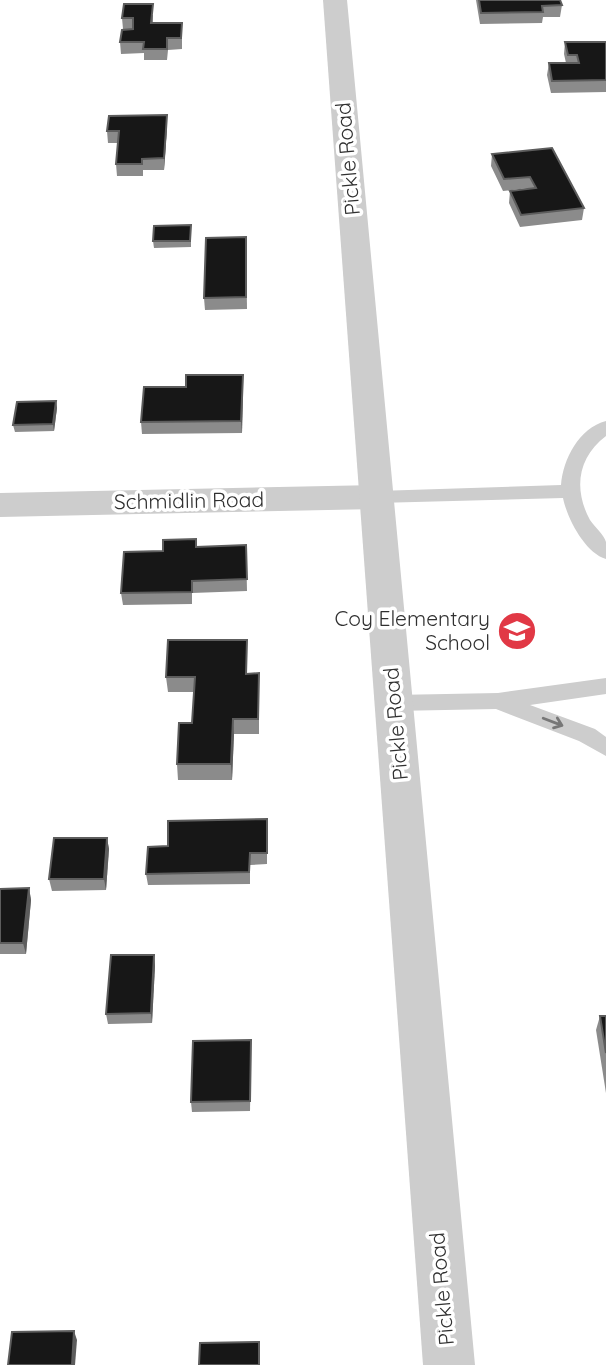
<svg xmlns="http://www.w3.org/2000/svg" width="606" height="1365" font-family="Quicksand,sans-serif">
<rect width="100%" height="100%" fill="#fff"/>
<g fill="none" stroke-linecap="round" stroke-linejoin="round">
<g fill="#cdcdcd" fill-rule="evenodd">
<path d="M606,421V436C578,457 573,489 590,520C595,527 604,535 606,542C606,547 606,554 606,559C585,553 567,518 563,498L377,503L370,502L368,497L370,492L377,491L561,485C563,459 579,428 606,421Z"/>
<path d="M606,678V694L530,705L595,729L606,737V756L579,741L496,709L394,711L386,709L383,703L386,697L394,695L498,693Z"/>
</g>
<path fill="#cdcdcd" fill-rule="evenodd" d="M377,485L389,489L394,497L389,505L377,509L0,517V493Z"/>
<path fill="#cdcdcd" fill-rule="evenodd" d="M323,0H347L475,1365H423Z"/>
</g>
<g fill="#8b8b8b">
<path d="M476,0H560L562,5L560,17H543L542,23L480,24Z"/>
<path d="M153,15V23H182V49L168,50L167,60H144V53L121,54L120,42L133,29H123L122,18Z"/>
<path d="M565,42H606V92L551,93L547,75L549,63H566L564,54Z"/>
<path d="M167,127L164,170H143V176H117L116,164L118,143H108L107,131Z"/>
<path d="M492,154L584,208L582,220L520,227L509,203L510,191L528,188L503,191L491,166Z"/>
<path d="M191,225V247L154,248L153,241Z"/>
<path d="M246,237L247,309L205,310L204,298Z"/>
<path d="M243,387L242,433L142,434L141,422Z"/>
<path d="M56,401L57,408L54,431L15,432L13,425Z"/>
<path d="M246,545L247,591L192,593V604L123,605L121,593L163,551Z"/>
<path d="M247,640V674L259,673V734H234L232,780H178L177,764L192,723L194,692H168L166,677Z"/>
<path d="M267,819V864L250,865V884L148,885L146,874L168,846Z"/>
<path d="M107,838L109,849L106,890L52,891L49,879Z"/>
<path d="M29,888L31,900L26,954H0V889Z"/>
<path d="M154,955L155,966L152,1023L108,1024L106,1014Z"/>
<path d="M600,1016H606V1093L596,1030Z"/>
<path d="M251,1050L250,1111L192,1112L191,1102Z"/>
</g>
<g fill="#5d5d5d">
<path d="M167,115V127L164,170V158Z"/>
<path d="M243,375V387L242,433L241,421Z"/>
<path d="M56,401L57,408L54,431L53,424Z"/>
<path d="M233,719L234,734L232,780L231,764Z"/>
<path d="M107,838L109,849L106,890L104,879Z"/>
<path d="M29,888L31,900L26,954L23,943Z"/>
<path d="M154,955L155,966L152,1023L151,1013Z"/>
<path d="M74,1331L77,1340L75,1365H72Z"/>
</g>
<g fill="#171717" stroke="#5d5d5d" stroke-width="2">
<path d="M479,0H560L562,5L542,6L543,12L481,13Z"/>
<path d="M124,4H153L151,23H182L181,38H167V49H143L144,42H120L122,30L133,29V18H122Z"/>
<path d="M565,42H606V80L552,81L549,63H579L577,55H568Z"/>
<path d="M167,115L164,158L142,159V164H116L119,131H107L109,116Z"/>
<path d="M552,148L584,208L521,215L510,191L536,188L530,177L504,179L492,154Z"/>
<path d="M191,225L190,241H153L154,226Z"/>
<path d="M246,237V297L204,298L206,238Z"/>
<path d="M186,375H243L241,421L141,422L144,387H186Z"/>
<path d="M56,401L53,424L13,425L17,402Z"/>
<path d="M196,539V547L246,545L247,579L192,581V592L121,593L124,552L163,551V540Z"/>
<path d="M168,640H247L246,674L259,673L258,719H233L231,764H177L179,723H192L195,677H166Z"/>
<path d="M267,819V853H250L249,872L146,874L148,847L168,846V821Z"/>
<path d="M54,838H107L104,879H49Z"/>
<path d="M29,888L23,943H0V889Z"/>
<path d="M111,955H154L151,1013L106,1014Z"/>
<path d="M600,1016H606V1053Z"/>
<path d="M251,1040L250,1101L191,1102L193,1041Z"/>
<path d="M74,1331L72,1365H8L12,1332Z"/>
<path d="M259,1342V1365H199L200,1343Z"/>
</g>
<defs><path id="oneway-shaft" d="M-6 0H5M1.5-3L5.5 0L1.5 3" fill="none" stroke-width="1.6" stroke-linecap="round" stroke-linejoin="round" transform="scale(1.75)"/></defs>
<use stroke="#777" href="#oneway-shaft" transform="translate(553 722) rotate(21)"/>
<defs>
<g id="school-disc" transform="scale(2.0125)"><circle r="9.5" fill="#e13845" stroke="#fff"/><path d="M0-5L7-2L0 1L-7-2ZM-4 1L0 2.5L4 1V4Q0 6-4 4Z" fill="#fff"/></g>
</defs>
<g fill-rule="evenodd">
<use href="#school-disc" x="517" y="631"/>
</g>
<g text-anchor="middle" stroke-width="7" stroke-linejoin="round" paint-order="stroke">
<g font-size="21" fill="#303030" stroke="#fff">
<text transform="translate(348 159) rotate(-95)" y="7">Pickle Road</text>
<text transform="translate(189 501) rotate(-1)" y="7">Schmidlin Road</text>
<text transform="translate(396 724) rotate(-95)" y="7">Pickle Road</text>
<text transform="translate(442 1289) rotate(-95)" y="7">Pickle Road</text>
</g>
<g font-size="21" fill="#303030" stroke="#fff" text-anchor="end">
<text x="490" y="626">Coy Elementary<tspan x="490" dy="24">School</tspan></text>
</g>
</g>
</svg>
